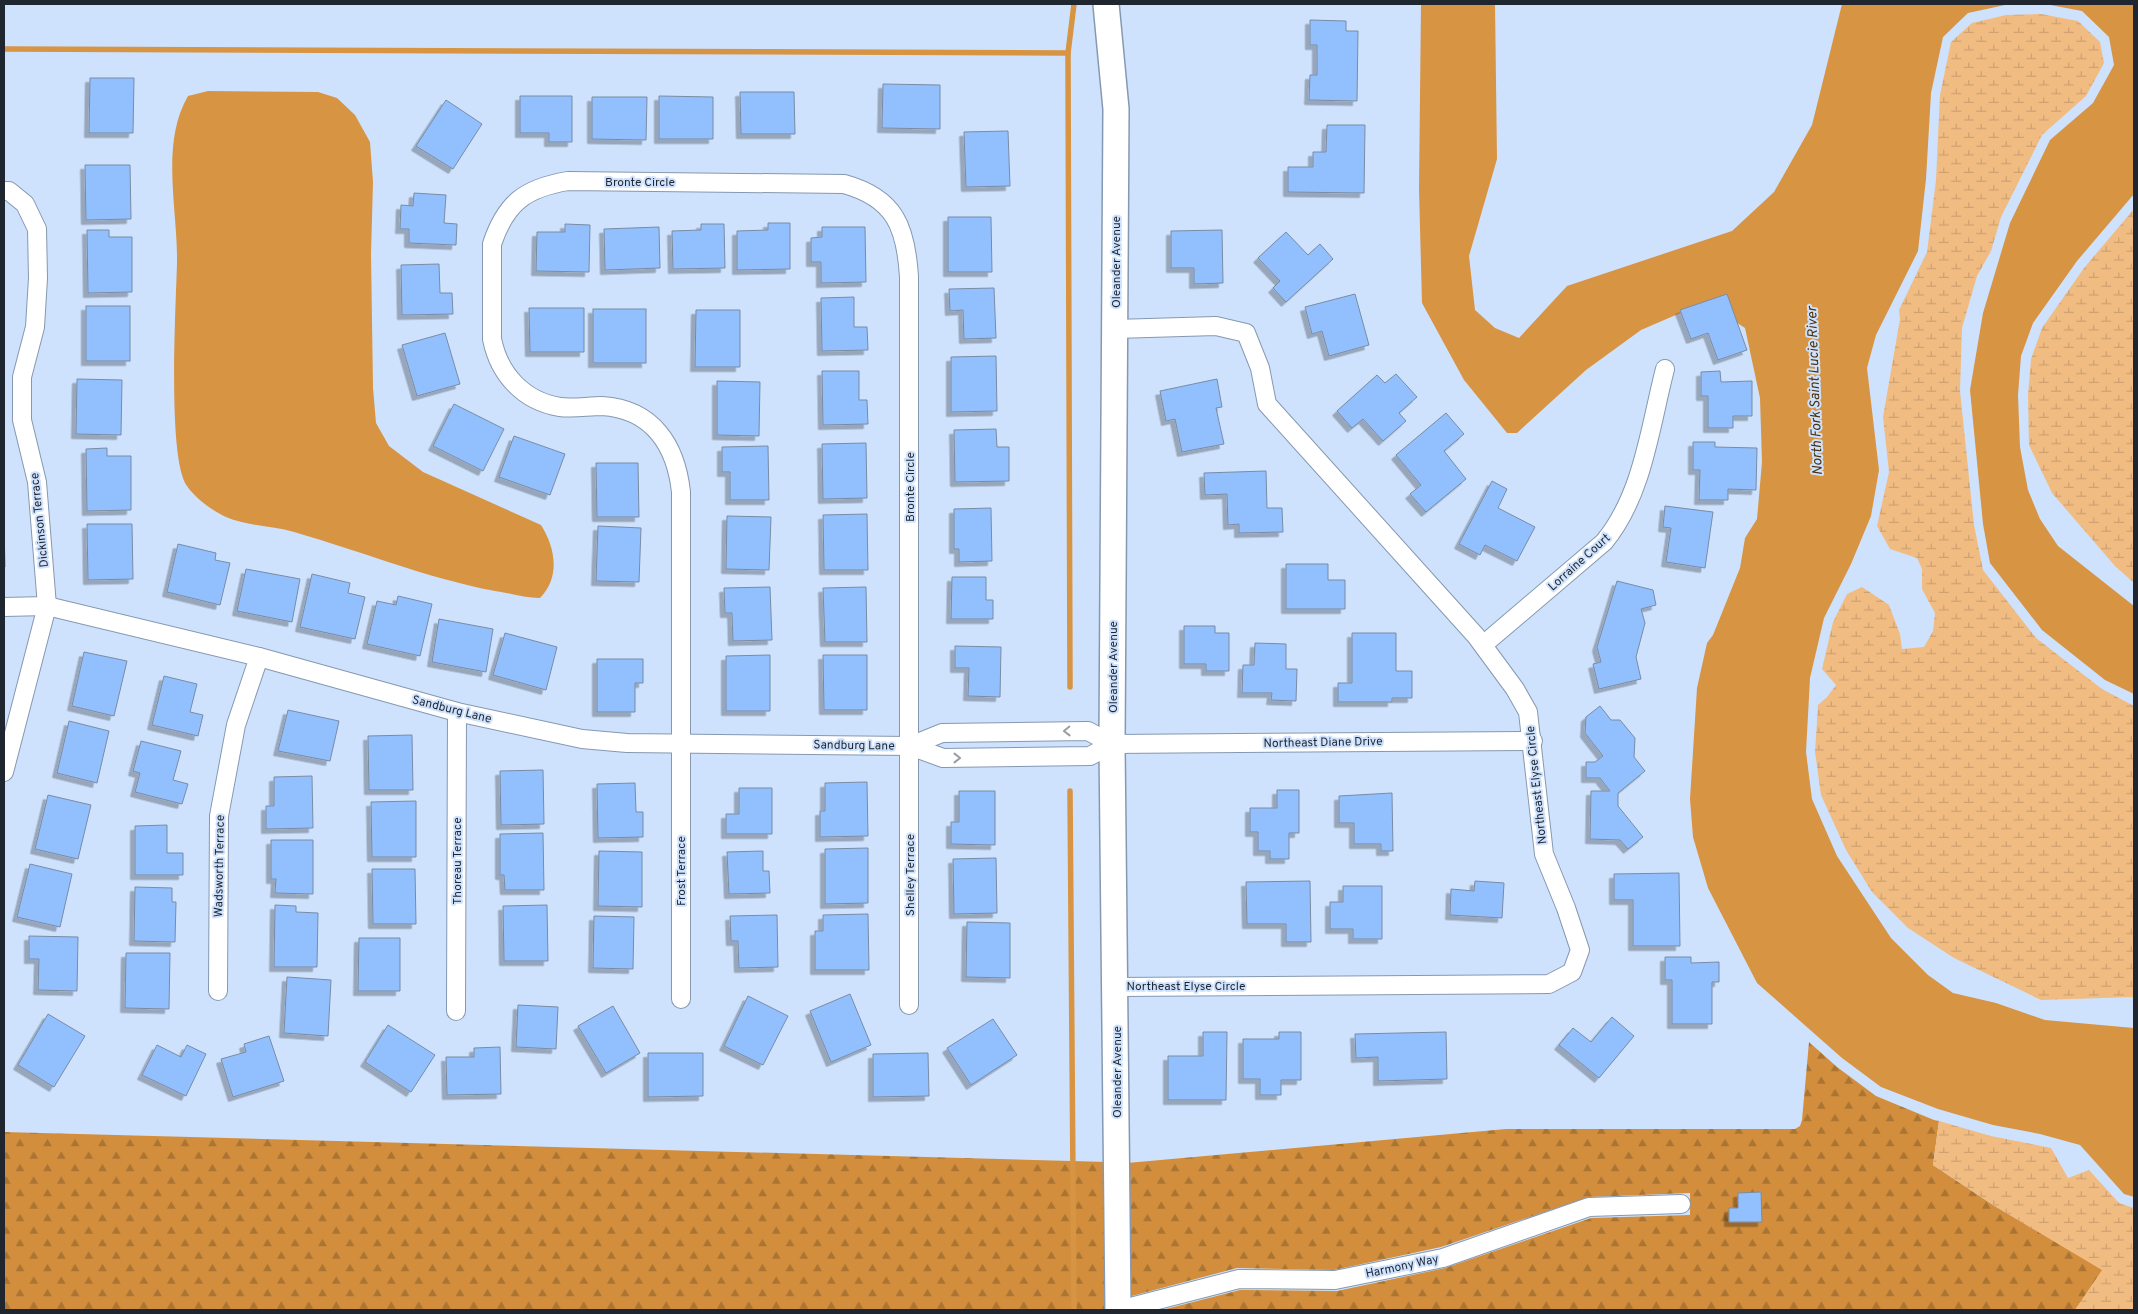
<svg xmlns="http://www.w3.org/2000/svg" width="2138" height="1314" font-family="Overpass,sans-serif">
<defs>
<pattern id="forest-firs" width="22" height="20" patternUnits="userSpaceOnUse" patternTransform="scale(1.25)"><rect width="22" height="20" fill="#d28e3c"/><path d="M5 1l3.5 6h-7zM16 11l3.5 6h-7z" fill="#aa7433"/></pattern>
<pattern id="wetland-marsh" width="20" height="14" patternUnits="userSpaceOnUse" patternTransform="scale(1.25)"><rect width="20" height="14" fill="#f1bc82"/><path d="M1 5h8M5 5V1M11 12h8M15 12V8" fill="none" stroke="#cea171"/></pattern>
<filter id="shadow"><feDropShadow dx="-4.5" dy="4.5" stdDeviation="0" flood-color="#0004"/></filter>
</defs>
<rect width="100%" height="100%" fill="#cee2fd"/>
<g fill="url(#forest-firs)">
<path d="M1809,1042L1837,1067L1876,1096L1934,1120L1939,1121L1933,1165L1993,1205L2103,1270L2075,1310H1162L1240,1290L1337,1291L1445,1268L1591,1218L1690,1215V1193L1589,1197L1441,1247L1334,1270L1237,1268L1128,1297L1127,1163L1506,1129H1795L1800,1126L1802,1120Z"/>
<path d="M4,1132L1108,1162L1109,1310H4Z"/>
</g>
<g fill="url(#wetland-marsh)">
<path d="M2041,14L2078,21L2100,42L2104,63L2086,96L2042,135L2001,217L1991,251L1977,276L1962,328L1960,391L1974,525L1983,570L2036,638L2102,689L2134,706V997L2041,1000L1954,958L1908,928L1872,892L1846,850L1821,795L1815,752L1818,705L1827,697L1836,685L1822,669L1833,622L1847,594L1862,587L1889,605L1900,634L1902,649L1924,647L1933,631L1935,613L1922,589V569L1917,558L1890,549L1877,526L1889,472L1883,417L1900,319L1899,310L1927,252L1936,180L1940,95L1951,42L1972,23L2006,15Z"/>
<path d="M2134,209V583L2115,566L2052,493L2029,445L2028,395L2031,359L2042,328L2084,268Z"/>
<path d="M1939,1121L1991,1136L2051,1148L2068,1178L2089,1170L2119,1203L2134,1208V1310H2075L2102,1270L1993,1205L1933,1165Z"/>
</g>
<g fill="#d79442">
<path d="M1421,4H1495L1497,159L1469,256L1475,310L1495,328L1519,338L1567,286L1732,231L1774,192L1812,125L1842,4H2024L2005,5L1968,13L1943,37L1931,93L1926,179L1918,251L1876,335L1867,368L1879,470L1871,516L1851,564L1824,618L1810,678L1806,752L1812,799L1837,856L1891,938L1928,975L1953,993L1996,1003L2045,1020L2134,1028V1197L2124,1194L2080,1145L2040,1134L1993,1125L1938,1109L1881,1087L1842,1058L1757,983L1708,888L1693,837L1690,799L1697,688L1707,643L1713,635L1740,568L1745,538L1757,519L1762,462L1760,398L1745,328L1722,313L1685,311L1641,330L1586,370L1517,433H1507L1464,380L1422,303L1419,189Z"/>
<path d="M2045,4H2134V194L2077,261L2033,323L2021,356L2018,395L2020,447L2028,490L2040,519L2058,546L2134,606V694L2105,680L2042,630L1990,563L1983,524L1970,390L1983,313L2010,223L2050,140L2093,103L2114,65L2109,37L2082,11Z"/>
<path d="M208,91L318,92L337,98L355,115L370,142L373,182L371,254L373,388L376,423L389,446L423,472L541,525C555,547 561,577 540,598C525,598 510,593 495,591C426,578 361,551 294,532C273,526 247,526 226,517C213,511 195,498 187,486C167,459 176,304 177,263C178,210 160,144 188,96Z"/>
</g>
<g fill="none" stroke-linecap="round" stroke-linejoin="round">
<g stroke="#d79442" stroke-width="5.5">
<path d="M4,49L1068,53"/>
<path d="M1070,687L1068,53L1074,4"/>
<path d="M1070,791L1074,1310"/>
</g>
</g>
<g fill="#92c0fe" stroke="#798ba4" filter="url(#shadow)">
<path d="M1310,20L1346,21V31H1358L1357,101L1309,100L1310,75H1317V45H1310Z"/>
<path d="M90,78H134L133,133H89Z"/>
<path d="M883,84L940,85V129L882,128Z"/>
<path d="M740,92H794L795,134H741Z"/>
<path d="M520,96H572V142H549V133H520Z"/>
<path d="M659,96L713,97V139H659Z"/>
<path d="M592,97H647L646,140L592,139Z"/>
<path d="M446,100L482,124L453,169L416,146Z"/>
<path d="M1327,125H1365L1364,193L1288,192V167H1313V152H1326Z"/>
<path d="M1008,131L1010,186L966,187L964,132Z"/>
<path d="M85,165H130L131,219L86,220Z"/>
<path d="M414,193L446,195L444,223L457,224L456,245L409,243V229H400L401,205L413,206Z"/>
<path d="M948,217H991L992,272H948Z"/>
<path d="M768,223H790V269L737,270V231L768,230Z"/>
<path d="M565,224L590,225L589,272L536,271L537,232H565Z"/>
<path d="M701,224H724L725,268L673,269L672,231L701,230Z"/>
<path d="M659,227L660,268L605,270L604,229Z"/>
<path d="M822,227H865L866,282L821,283V262H811V238L822,237Z"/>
<path d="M87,230H109V237H132V292L88,293Z"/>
<path d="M1222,230L1223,283L1194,284V268H1171V231Z"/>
<path d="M1286,232L1308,255L1320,244L1333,259L1286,302L1273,288L1280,281L1258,258Z"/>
<path d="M439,264L440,293H452L453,314L402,315L401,265Z"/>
<path d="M994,288L996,338L964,339L963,310L950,311L949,289Z"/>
<path d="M1355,294L1369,345L1329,356L1322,331L1312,334L1305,307Z"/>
<path d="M1727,294L1747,350L1718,360L1708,333L1691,339L1680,310Z"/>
<path d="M854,297V327H867L868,350L822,351L821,298Z"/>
<rect x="86" y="306" width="44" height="55"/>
<path d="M529,308H584V352H530Z"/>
<rect x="593" y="309" width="53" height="54"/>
<path d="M696,310H740V367H695Z"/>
<path d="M445,333L460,384L417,396L402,345Z"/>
<path d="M996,356L997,411L951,412V357Z"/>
<path d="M822,371H859V400H867L868,424L823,425Z"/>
<path d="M1720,371L1721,382L1752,381V416H1733V428H1708V396H1701V372Z"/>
<path d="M1396,374L1417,397L1399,413L1406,421L1383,441L1363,419L1352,428L1337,411L1377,375L1385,383Z"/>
<path d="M77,379L122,380L121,435L76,434Z"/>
<path d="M1217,379L1222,407L1216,408L1224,444L1182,452L1175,419L1166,421L1160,391Z"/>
<path d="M717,381L760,382L759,436L717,435Z"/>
<path d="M454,404L504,429L483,471L433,446Z"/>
<path d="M1446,413L1464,434L1444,451L1466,479L1426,512L1410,494L1421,485L1396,455Z"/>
<path d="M996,429L997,447H1009V481L955,482L954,430Z"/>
<path d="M514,436L565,454L550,495L499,477Z"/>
<path d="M1693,442H1715V447L1757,448L1756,490L1728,489V500H1699L1700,470H1693Z"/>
<path d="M866,443L867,498L823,499L822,444Z"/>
<path d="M768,446L769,500H730V472H722V447Z"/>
<path d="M107,448V456H131V510L87,511L86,449Z"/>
<path d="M596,463H638L639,517H597Z"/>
<path d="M1266,471L1267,508H1282L1283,532L1239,533V524L1228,525L1227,494L1205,495L1204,473Z"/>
<path d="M1492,481L1507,489L1498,508L1535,527L1517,561L1485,545L1480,555L1459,544Z"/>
<path d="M1665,506L1713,512L1705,568L1666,562L1671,528L1663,527Z"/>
<path d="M991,508L992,561L959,562V549H954V509Z"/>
<path d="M867,514L868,570H824L823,515Z"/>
<path d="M727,516L771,517L769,570L726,569Z"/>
<path d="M4,523L5,567H4Z"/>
<path d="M87,524H132L133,579L88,580Z"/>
<path d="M598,526L641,528L639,582L596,581Z"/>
<path d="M178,544L216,553L215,560L230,563L220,605L167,592Z"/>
<path d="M1286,564H1328V580H1345V609H1286Z"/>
<path d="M246,569L300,579L292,622L237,611Z"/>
<path d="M312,574L350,583L348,593L365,597L355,639L300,627Z"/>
<path d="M952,577H986V600H993V619H951Z"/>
<path d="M1617,581L1653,590L1656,605L1641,609L1645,623L1636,657L1641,679L1599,689L1593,664L1601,662L1597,647Z"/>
<path d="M770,587L772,640L733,641L732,613H725L724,588Z"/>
<path d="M866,587L867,642H825L823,588Z"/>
<path d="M398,596L432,604L420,656L367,644L377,601L396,605Z"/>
<path d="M439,619L493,629L486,672L432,662Z"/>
<path d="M1184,626H1215V633H1229V671H1206V664H1184Z"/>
<path d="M505,633L557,647L546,690L493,675Z"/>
<path d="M1352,633H1396V671H1412V698H1392V702H1338V683H1352Z"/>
<path d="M1255,643L1286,644V669H1297L1296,701L1271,700L1272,693H1242L1243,665H1254Z"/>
<path d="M955,646L1001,647L1000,697L968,696L969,668H955Z"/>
<path d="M84,652L127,661L114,716L72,706Z"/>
<path d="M770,655V711H726V656Z"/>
<path d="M823,655H867V710H824Z"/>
<path d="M597,659H643V683H635V712H597Z"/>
<path d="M164,676L197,684L190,712L203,715L198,736L152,725Z"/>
<path d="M1600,706L1611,720H1620L1635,738L1634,757L1645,771L1618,793V806L1643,837L1628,849L1620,840L1590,839L1591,791H1610L1600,778H1586V762H1595L1603,756L1585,733L1586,717Z"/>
<path d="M288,710L339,721L330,761L278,751Z"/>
<path d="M69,721L109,731L97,783L57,773Z"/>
<path d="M412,735L413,790H369L368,736Z"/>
<path d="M141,741L181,751L173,780L188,784L182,804L135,792L140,773L133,771Z"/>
<path d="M543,770L544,824L501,825L500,771Z"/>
<path d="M312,776L313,828L266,829V806H274V777Z"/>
<path d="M867,782L868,836L820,837V811H825V783Z"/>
<path d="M635,783L636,812H643V837L598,838L597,784Z"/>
<path d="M739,788H772V834H726V814H739Z"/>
<path d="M1277,790H1299V833H1289V859H1270V851H1258V832H1250V808H1277Z"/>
<path d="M959,791H995V845L951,844V822H959Z"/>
<path d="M1392,793L1393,851H1381V844H1354V823H1339V796Z"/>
<path d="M48,795L91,805L78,859L35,849Z"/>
<path d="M416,801V857H372L371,802Z"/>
<path d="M167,825V853H183V875H135V826Z"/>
<path d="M543,833L544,890H505L504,875H500V834Z"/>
<path d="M271,840H313V894L275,893L276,879H271Z"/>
<path d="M868,848V903L825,904V849Z"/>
<path d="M599,851L642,852V907L598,906Z"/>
<path d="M763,851V871H769L770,893L729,894L727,852Z"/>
<path d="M996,858L997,913L954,914L953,859Z"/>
<path d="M30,864L72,874L60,927L17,917Z"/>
<path d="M372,869H415L416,924H373Z"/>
<path d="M1679,873L1680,946H1633V900H1614V874Z"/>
<path d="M1310,881L1311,942H1286V924H1247L1246,882Z"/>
<path d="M1475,881L1504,883L1502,918L1450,915L1451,889L1474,891Z"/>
<path d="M1343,886H1382V939H1353V929H1330V902H1343Z"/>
<path d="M135,887L172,888V902H176L175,942L134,941Z"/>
<path d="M275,905L296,906V912L318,913L317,967H274Z"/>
<path d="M547,905L548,961H504L503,906Z"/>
<path d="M868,914L869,970H815V931H823V915Z"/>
<path d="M777,915L778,967L739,968L738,941H731L730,916Z"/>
<path d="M594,916L634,917L633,969L593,968Z"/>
<path d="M967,922L1010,923V978L966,977Z"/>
<path d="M29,936L78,937L77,991L38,990L39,959H29Z"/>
<path d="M359,938H400V991H358Z"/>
<path d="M126,953H170L169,1009L125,1008Z"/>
<path d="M1665,957H1691V963L1719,962V982H1712V1024H1672V980H1665Z"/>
<path d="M287,977L331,980L328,1036L284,1033Z"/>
<path d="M850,994L871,1045L831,1062L810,1011Z"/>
<path d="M748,996L788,1016L763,1065L724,1046Z"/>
<path d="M518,1005L558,1007L556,1049L516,1047Z"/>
<path d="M613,1006L640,1053L606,1073L578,1026Z"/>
<path d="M48,1014L85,1036L54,1087L18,1065Z"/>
<path d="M1612,1017L1634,1036L1599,1078L1559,1045L1573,1028L1591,1042Z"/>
<path d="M993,1019L1017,1055L971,1085L947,1048Z"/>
<path d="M388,1025L435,1055L411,1092L365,1062Z"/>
<path d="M1203,1032H1227L1226,1100H1168V1056H1203Z"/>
<path d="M1279,1032H1301V1080H1281V1095H1260V1079H1243V1039H1279Z"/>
<path d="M1446,1032L1447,1079L1378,1081V1057L1356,1058L1355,1034Z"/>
<path d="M269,1036L284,1081L233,1097L221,1059L246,1052L244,1044Z"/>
<path d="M157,1045L181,1057L187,1045L206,1054L186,1096L142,1075Z"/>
<path d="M500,1047L501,1094L447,1095L446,1057H474V1048Z"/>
<path d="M648,1053H703V1096L648,1097Z"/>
<path d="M928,1053L929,1096L873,1097V1054Z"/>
<path d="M1761,1192L1762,1222H1729V1208H1738V1193Z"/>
</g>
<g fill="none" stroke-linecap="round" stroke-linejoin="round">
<g stroke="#8698b1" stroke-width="20">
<g id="street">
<path d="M4,191H9L25,204L37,229L38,278L35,327L22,377V420L37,482L47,606L4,772"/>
<path d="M1115,329L1216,326L1246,333L1260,368L1267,404L1476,636L1515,689L1528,712L1544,854L1566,908L1580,950L1572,972L1549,984L1116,987"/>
<path d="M4,607L47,606L259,657L457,712L582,739L627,743L910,746L943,758L1090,756L1112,744L1533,741"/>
<path d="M1483,645L1604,542C1643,495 1650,427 1665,369"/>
<path d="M910,746L942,733L1088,731L1112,744"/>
<path d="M218,991L219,816L236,725L259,657"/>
<path d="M681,999V492C676,446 653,409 602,406C588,406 573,409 560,407C523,401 499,374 492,339V244C506,202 526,188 568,181L844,184C895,198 906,227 909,277V1005"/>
<path d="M456,1011L457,712"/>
<path d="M1119,1310L1239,1279L1335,1280L1443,1258L1589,1207L1681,1204"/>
</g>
</g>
<g stroke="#8698b1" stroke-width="28">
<path id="secondary" d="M1106,4L1116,109L1112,744L1118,1310"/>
</g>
<use href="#street" stroke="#fff" stroke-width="18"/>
<use href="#secondary" stroke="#fff" stroke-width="25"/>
</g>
<defs><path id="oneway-chevron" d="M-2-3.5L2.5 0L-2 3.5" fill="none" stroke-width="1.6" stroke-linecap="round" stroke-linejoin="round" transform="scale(1.25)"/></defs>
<g stroke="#9a9da2">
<use href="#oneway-chevron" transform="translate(1067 731) rotate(179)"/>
<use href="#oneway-chevron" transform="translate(957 758)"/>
</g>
<g text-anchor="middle" stroke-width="4" stroke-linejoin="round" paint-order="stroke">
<g font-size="12" fill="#1f2630" stroke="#cee2fd">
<text x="640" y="186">Bronte Circle</text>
<text transform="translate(1116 262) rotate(-90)" y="4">Oleander Avenue</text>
<text transform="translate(910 487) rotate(-90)" y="4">Bronte Circle</text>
<text transform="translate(39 520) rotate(-96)" y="4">Dickinson Terrace</text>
<text transform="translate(1579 562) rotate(-42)" y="4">Lorraine Court</text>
<text transform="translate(1113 667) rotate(-90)" y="4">Oleander Avenue</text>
<text transform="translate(452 709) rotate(14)" y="4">Sandburg Lane</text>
<text transform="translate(1323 742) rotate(-1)" y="4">Northeast Diane Drive</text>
<text transform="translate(854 745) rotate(1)" y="4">Sandburg Lane</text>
<text transform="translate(1536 785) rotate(-96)" y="4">Northeast Elyse Circle</text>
<text transform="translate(457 861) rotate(-90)" y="4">Thoreau Terrace</text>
<text transform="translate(219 866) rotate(-89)" y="4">Wadsworth Terrace</text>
<text transform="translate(681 871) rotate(-90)" y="4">Frost Terrace</text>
<text transform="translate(910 875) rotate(-90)" y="4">Shelley Terrace</text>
<text x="1186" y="990">Northeast Elyse Circle</text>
<text transform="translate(1117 1072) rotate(-90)" y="4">Oleander Avenue</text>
<text transform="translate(1402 1266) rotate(-12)" y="4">Harmony Way</text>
</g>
<g font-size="14" font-style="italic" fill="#4b300d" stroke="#cee2fd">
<text transform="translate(1814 391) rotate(-92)" y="5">North Fork Saint Lucie River</text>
</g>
</g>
<rect width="2138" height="1314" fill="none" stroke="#1f2630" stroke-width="10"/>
</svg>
